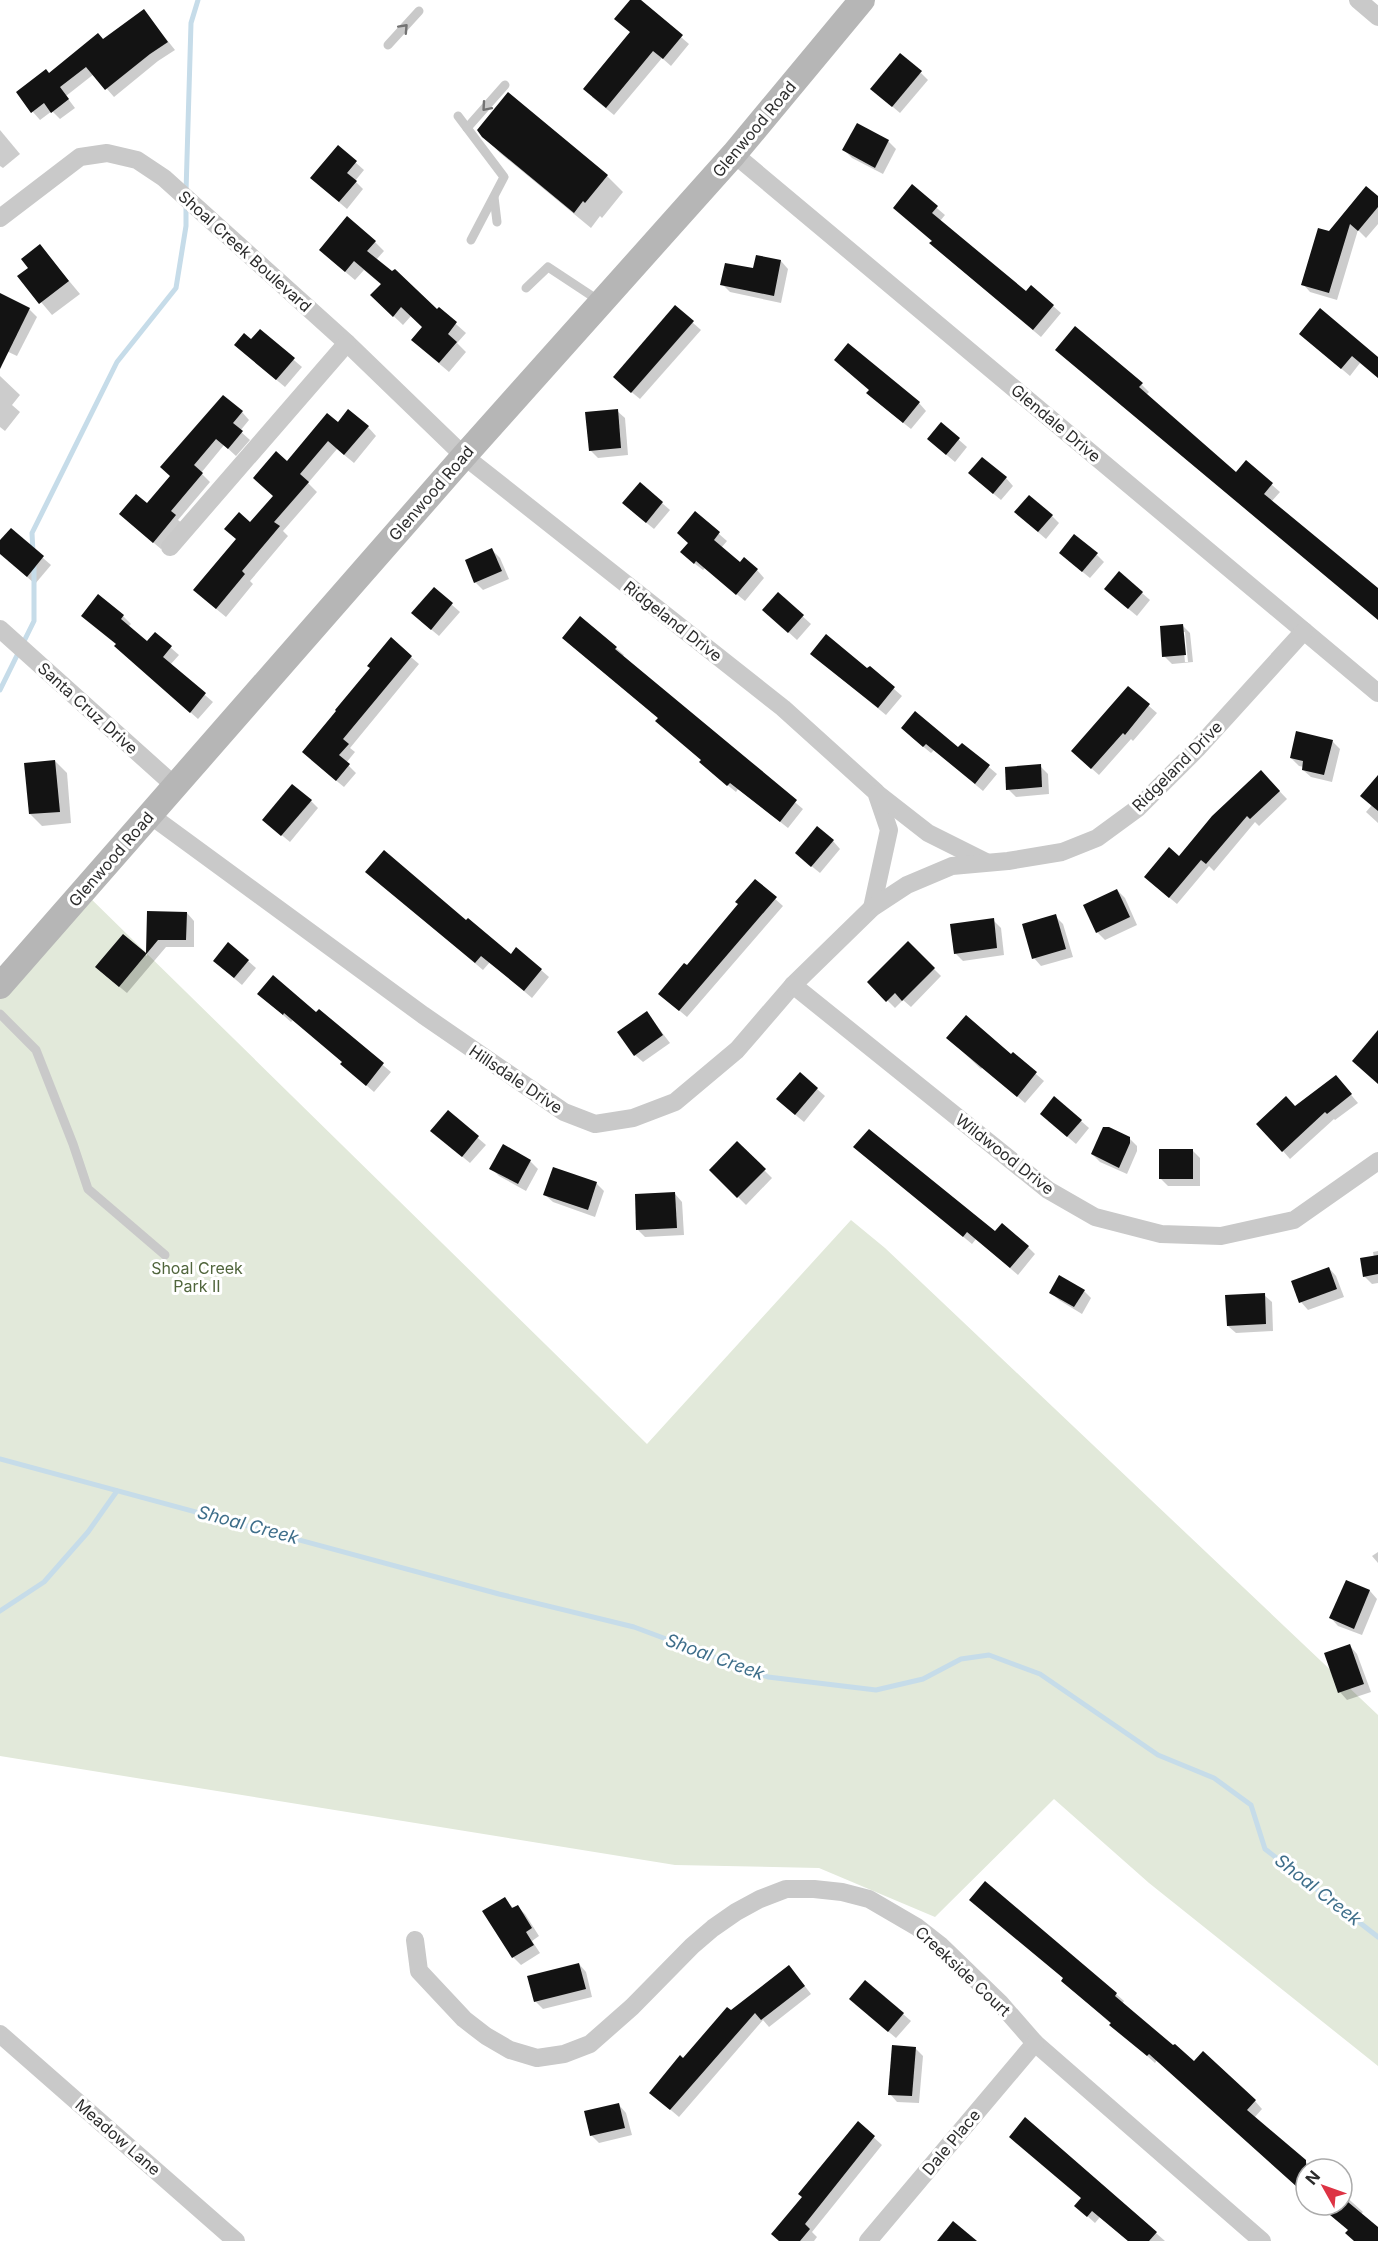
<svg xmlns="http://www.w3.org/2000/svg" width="1378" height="2241" font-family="Inter,sans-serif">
<rect width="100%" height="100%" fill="#fff"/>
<path fill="#e2e9da" d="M82,890L647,1444L851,1220L885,1248L1378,1715V2066L1149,1883L1054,1799L935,1917L819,1868L675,1865L0,1756V984Z"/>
<g fill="#0003" fill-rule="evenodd">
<path d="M632,0H638L689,44L671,66L662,58L614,115L592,97L632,33Z"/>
<path d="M144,11L175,50L158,61L114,97L94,74L66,96L75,108L60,119L52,111L40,120L33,112L18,92L103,41Z"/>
<path d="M921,73L928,80L900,113L880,96Z"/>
<path d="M508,94L607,176L623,192L602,218L600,216L591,228L500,153L484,136Z"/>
<path d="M858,125L888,141L896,149L883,174L852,158L844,150Z"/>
<path d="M0,130L20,154L3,168L0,166Z"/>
<path d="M338,147L364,170L355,181L363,189L347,209L320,186Z"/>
<path d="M912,187L945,215L940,221L1026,293L1053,306L1061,313L1041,337L939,251L933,241Z"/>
<path d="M1378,198V224L1366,238L1358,230L1337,300L1310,292L1303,284L1329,233Z"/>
<path d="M375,242L384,251L376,260L438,311L439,309L466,333L457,343L466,352L449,372L422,349L424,327L411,316L403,325L381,304L382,285L364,270L355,280L330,259Z"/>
<path d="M40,246L80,294L52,315L19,276L30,268Z"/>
<path d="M781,261L788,269L781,303L730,292L722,284L754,270Z"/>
<path d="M0,305L29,309L37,317L17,356L0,348Z"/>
<path d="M675,307L701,330L640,399L623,385Z"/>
<path d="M260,331L302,367L285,387L244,353Z"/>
<path d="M1309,341L1378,359V378L1360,363L1350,376Z"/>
<path d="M1065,357L1141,384L1149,392L1146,395L1237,474L1246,462L1280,492L1271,502L1378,591V619Z"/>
<path d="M0,376L20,395L12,405L20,412L5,431L0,427Z"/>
<path d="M876,401L919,403L926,411L911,429Z"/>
<path d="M617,411L625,418L628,455L598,458L590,450Z"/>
<path d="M242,412L249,420L240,431L250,440L236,456L224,445L201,473L210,482L178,520L183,524L161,549L129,522Z"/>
<path d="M338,424L368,427L376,436L354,463L337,449L308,483L317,492L283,531L288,536L250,581L253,584L226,617L204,599L251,524L274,496L287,463Z"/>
<path d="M941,424L967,447L955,462L936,446Z"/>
<path d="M1006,478L1013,486L1001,500L978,481Z"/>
<path d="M640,484L670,510L654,529L632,511Z"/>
<path d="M695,513L727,541L721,548L740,564L757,570L764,578L745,601L705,568L703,570L690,560V543Z"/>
<path d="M1052,516L1059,523L1046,539L1024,520Z"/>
<path d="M11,530L51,565L35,584L0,553V543Z"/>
<path d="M492,550L500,558L509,579L483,590L475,582Z"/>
<path d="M1097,555L1104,562L1090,578L1068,560Z"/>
<path d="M434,589L460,612L439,636L421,621Z"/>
<path d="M1142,593L1150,600L1137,616L1114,597Z"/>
<path d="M778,594L811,624L797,640L772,617Z"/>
<path d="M98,596L123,616L131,624L128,627L147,643L155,634L179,655L170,665L213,702L198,719L124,653L117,644Z"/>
<path d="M1183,626L1190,633L1193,662L1172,664L1164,656ZM1182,632H1185L1188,662H1185Z"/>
<path d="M391,640L419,664L350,748L355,752L346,763L356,773L344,787L311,760Z"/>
<path d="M571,645L616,648L624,655L622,657L803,809L788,828L738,789L736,792L709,770L703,760L659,719Z"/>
<path d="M820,661L867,671L870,668L902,696L886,715Z"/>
<path d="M1128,688L1157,713L1133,741L1131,739L1099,775L1081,759Z"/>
<path d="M910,736L958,750L963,745L997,774L983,791L934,750L931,753Z"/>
<path d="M1332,741L1340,749L1332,782L1311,777L1303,770L1304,767L1299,766L1291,758Z"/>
<path d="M55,761L67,773L71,823L42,826L30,814Z"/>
<path d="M1040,766L1048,774L1049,794L1016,797L1008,789Z"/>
<path d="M1261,772L1287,799L1259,826L1255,822L1214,871L1209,866L1177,904L1153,884Z"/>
<path d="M1378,782V823L1366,812L1372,805Z"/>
<path d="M311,801L318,808L290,842L272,827Z"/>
<path d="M833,841L840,849L820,873L804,860Z"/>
<path d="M375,879L466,922L511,956L541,970L549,977L532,998L490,962L483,970Z"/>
<path d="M755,881L783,906L687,1017L668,1001L687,967L739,904Z"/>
<path d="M1117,890L1125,898L1137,925L1105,940L1097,932Z"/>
<path d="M149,913H187L194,921V947H166L127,993L105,975L124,936L147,956Z"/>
<path d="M1055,916L1063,924L1073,957L1041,966L1034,958Z"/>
<path d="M993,920L1001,928L1004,955L963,961L955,953Z"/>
<path d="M908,943L941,976L911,1007L903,1000L895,1008L869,982Z"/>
<path d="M248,961L256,968L242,985L222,968Z"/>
<path d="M267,1001L316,1014L319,1011L391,1072L374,1092L350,1071L343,1062L293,1020L291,1022Z"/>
<path d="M647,1013L670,1043L643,1062L635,1055Z"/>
<path d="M948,1038L1011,1056L1013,1054L1044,1081L1025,1103L983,1067L981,1069Z"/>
<path d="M1336,1077L1358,1103L1335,1120L1334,1119L1290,1159L1283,1151L1295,1108Z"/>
<path d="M817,1089L825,1096L804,1122L786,1107Z"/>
<path d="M448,1112L486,1145L470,1163L440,1138Z"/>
<path d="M1049,1121H1081L1089,1128L1076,1144Z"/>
<path d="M1129,1138L1137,1146V1151L1127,1174L1100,1162L1092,1154Z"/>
<path d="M737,1143L772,1178L746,1205L711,1170Z"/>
<path d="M1192,1150L1200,1158V1186H1168L1161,1179Z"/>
<path d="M863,1154L996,1233L1028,1247L1035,1254L1018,1275L976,1239L972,1244Z"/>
<path d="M530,1161L538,1169L526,1191L499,1176L491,1168Z"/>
<path d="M596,1183L604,1191L595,1217L553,1202L545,1195Z"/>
<path d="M675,1194L682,1202L684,1235L645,1237L638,1230Z"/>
<path d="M1378,1251V1283L1372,1284L1364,1276L1374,1258L1373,1252Z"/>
<path d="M1329,1268L1336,1276L1344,1297L1308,1310L1301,1302Z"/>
<path d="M1084,1291L1091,1298L1082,1314L1059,1300L1051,1293Z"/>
<path d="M1264,1295L1272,1302L1273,1331L1236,1333L1228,1326Z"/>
<path d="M1378,1552V1563L1372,1556Z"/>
<path d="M1347,1582L1370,1591L1377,1599L1362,1635L1338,1626L1331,1618Z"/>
<path d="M1350,1646L1357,1654L1371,1692L1347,1700L1340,1692L1326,1654Z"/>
<path d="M505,1899L514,1909L518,1907L525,1914L539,1936L532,1941L540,1953L521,1965L513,1957L485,1911Z"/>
<path d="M579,1964L586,1972L592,1997L543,2009L535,2001Z"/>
<path d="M796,1975L811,1994L769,2027L763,2020L679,2117L659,2100L684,2060L731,2012Z"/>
<path d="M1071,1988L1116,1994L1124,2001L1122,2004L1194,2063L1255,2101L1262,2109L1254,2118L1314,2169H1306V2193L1157,2060L1155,2063Z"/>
<path d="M859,2007L903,2014L911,2021L896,2038Z"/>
<path d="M915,2048L923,2056L919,2103L897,2102L890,2094Z"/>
<path d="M619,2105L626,2113L632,2135L599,2143L591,2135Z"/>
<path d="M1026,2119L1165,2241H1128L1100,2217L1095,2223L1084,2213L1082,2199Z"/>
<path d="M858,2123L882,2145L812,2232L817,2237L814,2241H779L804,2197Z"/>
<path d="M1342,2193L1363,2212L1361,2214L1378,2229V2241H1355L1349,2230L1320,2205H1342Z"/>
</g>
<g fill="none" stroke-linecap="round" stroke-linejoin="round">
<g stroke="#c6dce9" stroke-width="5">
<path d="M186,192L191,23L198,0"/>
<path d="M33,553L32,533L117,362L176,288L186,226V204"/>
<path d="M0,690L34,621V562"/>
<path d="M0,1459L499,1594L634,1627L768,1677L876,1690L923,1679L961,1659L989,1655L1040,1674L1158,1755L1214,1778L1251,1805L1265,1849L1378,1937"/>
<path d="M0,1611L44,1582L88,1532L117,1491"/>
</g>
</g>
<g fill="#131313">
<path d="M630,0H641L683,35L663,59L653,51L606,108L583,89L630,32L614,19Z"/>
<path d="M144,9L168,42L150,54L105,90L86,67L60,87L69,99L51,113L44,103L31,113L16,92L46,69L49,73L98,33L103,39Z"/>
<path d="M900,53L922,71L892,107L870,89Z"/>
<path d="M508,92L608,175L585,203L583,201L574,213L482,137L477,130Z"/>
<path d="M857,123L889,140L875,168L842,150Z"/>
<path d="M338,145L357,161L347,173L357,181L339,202L310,178Z"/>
<path d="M912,184L938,206L932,213L1026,291L1031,285L1054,305L1033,330L929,243L932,241L893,208Z"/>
<path d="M1366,186L1378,196V207L1358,231L1350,224L1329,293L1301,285L1318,228L1329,231Z"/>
<path d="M347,216L376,241L367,251L392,271L395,269L437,309L439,307L457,322L448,334L457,342L439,363L411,340L422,327L401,307L393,317L370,295L381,284L354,261L345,272L319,250Z"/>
<path d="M40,244L69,281L39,304L17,276L28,268L21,259Z"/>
<path d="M756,255L781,260L774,296L720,285L725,263L753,268Z"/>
<path d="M0,293L30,308L0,369Z"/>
<path d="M675,305L694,321L631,393L613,377Z"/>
<path d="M1320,308L1378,357V378L1352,356L1341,369L1299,334Z"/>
<path d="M1075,326L1143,383L1139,387L1236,472L1246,460L1273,483L1264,494L1378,588V620L1055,350Z"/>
<path d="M260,329L295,358L276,380L234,345L244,333L251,339Z"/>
<path d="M848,343L920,402L903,423L866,393L869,390L834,360Z"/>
<path d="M223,395L243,411L233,423L243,431L228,449L216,439L194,465L203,473L171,511L176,515L153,543L119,514L136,494L147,503L170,476L160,467Z"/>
<path d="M348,409L369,426L344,455L328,441L300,474L309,482L274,522L280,526L242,571L245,574L216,609L193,590L236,539L224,529L239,512L250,522L273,496L253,478L276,451L287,461L327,413L338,422Z"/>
<path d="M618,409L621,448L589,451L585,412Z"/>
<path d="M941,422L960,438L946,455L927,439Z"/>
<path d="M982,457L1007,477L993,494L968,473Z"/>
<path d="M640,482L663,502L646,523L622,503Z"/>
<path d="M1029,495L1053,515L1038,532L1014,512Z"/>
<path d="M695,511L720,532L714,540L740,562L744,557L758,569L736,595L696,561L694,564L680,552L688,543L677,533Z"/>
<path d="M11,528L44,556L27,577L0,554V540Z"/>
<path d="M1074,534L1098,553L1082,572L1059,553Z"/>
<path d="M492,548L502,571L474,583L465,560Z"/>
<path d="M1119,571L1143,592L1128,609L1104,589Z"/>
<path d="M434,587L453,603L431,630L411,613Z"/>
<path d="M778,592L804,615L788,633L762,610Z"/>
<path d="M98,594L124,615L121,619L147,641L155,632L172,646L163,657L206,693L190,713L114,646L116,644L81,616Z"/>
<path d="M580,616L617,647L615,649L797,800L780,822L730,783L727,786L699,762L701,760L655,721L658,718L562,638Z"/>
<path d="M1183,624L1186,655L1162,657L1160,626Z"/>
<path d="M826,634L867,668L870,666L895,687L878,708L810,654Z"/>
<path d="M391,637L412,656L343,739L349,744L339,755L350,764L336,781L302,752L336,711L335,710L370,668L367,666Z"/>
<path d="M1128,686L1150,704L1125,735L1123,733L1091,769L1071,751Z"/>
<path d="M915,711L958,747L962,743L990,765L975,784L926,744L923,747L901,728Z"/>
<path d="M1296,731L1333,740L1324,775L1302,770L1303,761L1290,758Z"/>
<path d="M55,760L60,812L29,814L24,763Z"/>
<path d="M1041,764L1042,787L1006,790L1005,767Z"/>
<path d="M1261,770L1280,791L1250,819L1247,816L1206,864L1201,860L1169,898L1144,877L1169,847L1179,856L1212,816Z"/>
<path d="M1378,775V811L1360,796Z"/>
<path d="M292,784L312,800L281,836L262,820Z"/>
<path d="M817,826L834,840L811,867L795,853Z"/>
<path d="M384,850L466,920L468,918L511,954L516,947L542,969L524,991L481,956L475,963L365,872Z"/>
<path d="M755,879L777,897L679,1011L658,994L684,963L687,965L738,904L735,902Z"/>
<path d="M1117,889L1130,917L1096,933L1083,905Z"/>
<path d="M147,911L187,912L186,940H158L119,987L95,967L123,934L146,953Z"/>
<path d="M1056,914L1066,949L1032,959L1022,924Z"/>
<path d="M994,918L997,948L954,954L950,924Z"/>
<path d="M908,941L935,968L902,1001L895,993L886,1002L867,982Z"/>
<path d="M228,942L249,960L234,978L213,961Z"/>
<path d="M273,975L316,1012L319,1009L384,1063L366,1086L340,1064L342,1062L284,1013L283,1015L257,994Z"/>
<path d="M647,1011L663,1035L634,1056L617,1032Z"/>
<path d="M966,1015L1011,1054L1013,1052L1037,1072L1017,1097L946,1038Z"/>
<path d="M1378,1030V1084L1352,1061Z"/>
<path d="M800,1072L818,1088L795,1115L776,1099Z"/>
<path d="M1336,1075L1352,1094L1327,1114L1325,1112L1282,1152L1256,1124L1286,1096L1295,1106Z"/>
<path d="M1054,1096L1082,1120L1067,1137L1040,1114Z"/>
<path d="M448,1110L479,1136L462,1157L430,1131Z"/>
<path d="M1103,1127H1109L1130,1137V1143L1119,1168L1091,1154Z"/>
<path d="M869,1129L995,1231L1002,1223L1029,1246L1010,1268L967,1232L963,1237L853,1147Z"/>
<path d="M737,1141L766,1169L737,1198L709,1170Z"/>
<path d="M503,1144L531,1160L518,1184L489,1169Z"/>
<rect x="1159" y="1149" width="34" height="30"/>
<path d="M553,1167L597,1182L588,1210L543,1195Z"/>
<path d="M675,1192L677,1228L636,1230L635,1194Z"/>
<path d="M1378,1255V1274L1363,1277L1360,1258Z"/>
<path d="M1329,1267L1337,1289L1299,1303L1291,1281Z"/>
<path d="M1059,1275L1085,1290L1074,1307L1049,1293Z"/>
<path d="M1265,1293L1266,1324L1227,1326L1225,1295Z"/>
<path d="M1346,1580L1370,1590L1354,1629L1329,1618Z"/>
<path d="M1350,1644L1364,1684L1338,1693L1324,1653Z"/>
<path d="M985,1881L1117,1993L1115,1996L1173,2045L1175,2044L1194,2061L1203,2051L1256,2100L1247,2110L1306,2160V2195L1149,2054L1147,2056L1109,2025L1111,2023L1061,1981L1063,1978L969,1900Z"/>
<path d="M505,1897L512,1908L518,1905L532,1928L526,1932L534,1945L512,1958L482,1911Z"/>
<path d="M579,1963L586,1989L534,2002L527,1976Z"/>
<path d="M789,1965L805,1986L761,2020L755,2013L670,2110L649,2093L680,2055L683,2058L727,2007L731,2010Z"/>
<path d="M865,1980L904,2013L888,2032L849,1999Z"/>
<path d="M892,2045L916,2047L912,2096L888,2095Z"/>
<path d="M619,2103L625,2128L590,2136L584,2111Z"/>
<path d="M1025,2117L1157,2232L1149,2241H1128L1092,2211L1087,2217L1074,2206L1081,2198L1009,2137Z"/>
<path d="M858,2121L875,2136L805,2224L810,2229L800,2241H779L771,2234L802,2197L798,2194Z"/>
<path d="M1342,2197L1378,2227V2241H1354L1345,2233L1348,2230L1318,2205H1342Z"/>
<path d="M953,2221L977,2241H937Z"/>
</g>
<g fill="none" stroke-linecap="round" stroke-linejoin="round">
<g stroke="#c9c9c9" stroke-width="9">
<path d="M388,45L419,11"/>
<path d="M458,116L504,177L471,240"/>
<path d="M467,128L505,85"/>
<path d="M494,197L497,222"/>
<path d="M526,288L548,267L601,302"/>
<path d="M0,1014L36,1050L73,1144L88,1189L165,1255"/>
</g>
<g stroke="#c9c9c9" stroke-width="18">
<path d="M1358,0L1378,17"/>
<path d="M734,154L1378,693"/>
<path d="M0,218L80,157L107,153L137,160L164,178L347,343L464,456L783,708L876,792L889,830L872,908"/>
<path d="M170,547L347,343"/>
<path d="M0,629L175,786"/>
<path d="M878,794L928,833L986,862"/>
<path d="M150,815L423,1015L564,1112L595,1124L633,1118L675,1102L737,1050L793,985L872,908L907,885L952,866L1008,861L1062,852L1097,838L1138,808L1197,749L1304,631"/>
<path d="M793,985L1048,1190L1095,1217L1161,1234L1221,1236L1294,1220L1378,1161"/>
<path d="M415,1940L419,1971L464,2019L486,2036L510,2050L537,2058L564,2054L590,2044L632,2007L692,1946L713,1928L736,1912L760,1899L786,1889H814L842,1892L869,1899L917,1927L940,1945L1000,2003L1035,2043L1262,2241"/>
<path d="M0,2034L236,2241"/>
<path d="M868,2241L1035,2043"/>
</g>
<path stroke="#b6b6b6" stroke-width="26" d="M0,986L464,456L734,154L862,0"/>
</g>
<defs><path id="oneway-chevron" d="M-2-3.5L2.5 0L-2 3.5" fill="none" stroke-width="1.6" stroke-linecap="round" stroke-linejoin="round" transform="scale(1.5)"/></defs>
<g stroke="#737373">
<use href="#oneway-chevron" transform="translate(404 28) rotate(-47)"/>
<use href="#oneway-chevron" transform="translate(486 107) rotate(131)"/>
</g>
<g text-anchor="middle" stroke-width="6" stroke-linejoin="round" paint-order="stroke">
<g font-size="16" fill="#2c2c2c" stroke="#fff">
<text transform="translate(754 129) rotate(-50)" y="6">Glenwood Road</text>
<text transform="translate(245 251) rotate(42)" y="6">Shoal Creek Boulevard</text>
<text transform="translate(1056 423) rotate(40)" y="6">Glendale Drive</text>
<text transform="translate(431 493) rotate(-49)" y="6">Glenwood Road</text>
<text transform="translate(673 621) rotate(38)" y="6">Ridgeland Drive</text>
<text transform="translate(88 708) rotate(42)" y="6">Santa Cruz Drive</text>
<text transform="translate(1177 766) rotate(-45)" y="6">Ridgeland Drive</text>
<text transform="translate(111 859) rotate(-49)" y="6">Glenwood Road</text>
<text transform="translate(516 1079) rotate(34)" y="6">Hillsdale Drive</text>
<text transform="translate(1005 1154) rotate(38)" y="6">Wildwood Drive</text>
<text transform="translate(963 1971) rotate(43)" y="6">Creekside Court</text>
<text transform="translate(118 2137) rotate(41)" y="6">Meadow Lane</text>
<text transform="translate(951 2142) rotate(-50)" y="6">Dale Place</text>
</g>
<g font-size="16" fill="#50653c" stroke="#fff">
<text x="197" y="1274">Shoal Creek<tspan x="197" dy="18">Park II</tspan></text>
</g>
<g font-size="18" font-style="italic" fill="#3e6e8a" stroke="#fff">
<text transform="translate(248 1525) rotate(15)" y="6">Shoal Creek</text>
<text transform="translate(715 1657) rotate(20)" y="6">Shoal Creek</text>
<text transform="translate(1318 1890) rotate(38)" y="6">Shoal Creek</text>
</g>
</g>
<g transform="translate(1324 2187) rotate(310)"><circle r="28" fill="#ffffff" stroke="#ababab" stroke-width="1.5"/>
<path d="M0-4.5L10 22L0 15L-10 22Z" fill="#dd3344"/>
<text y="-9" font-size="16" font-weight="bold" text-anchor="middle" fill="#2c2c2c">N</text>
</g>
</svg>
